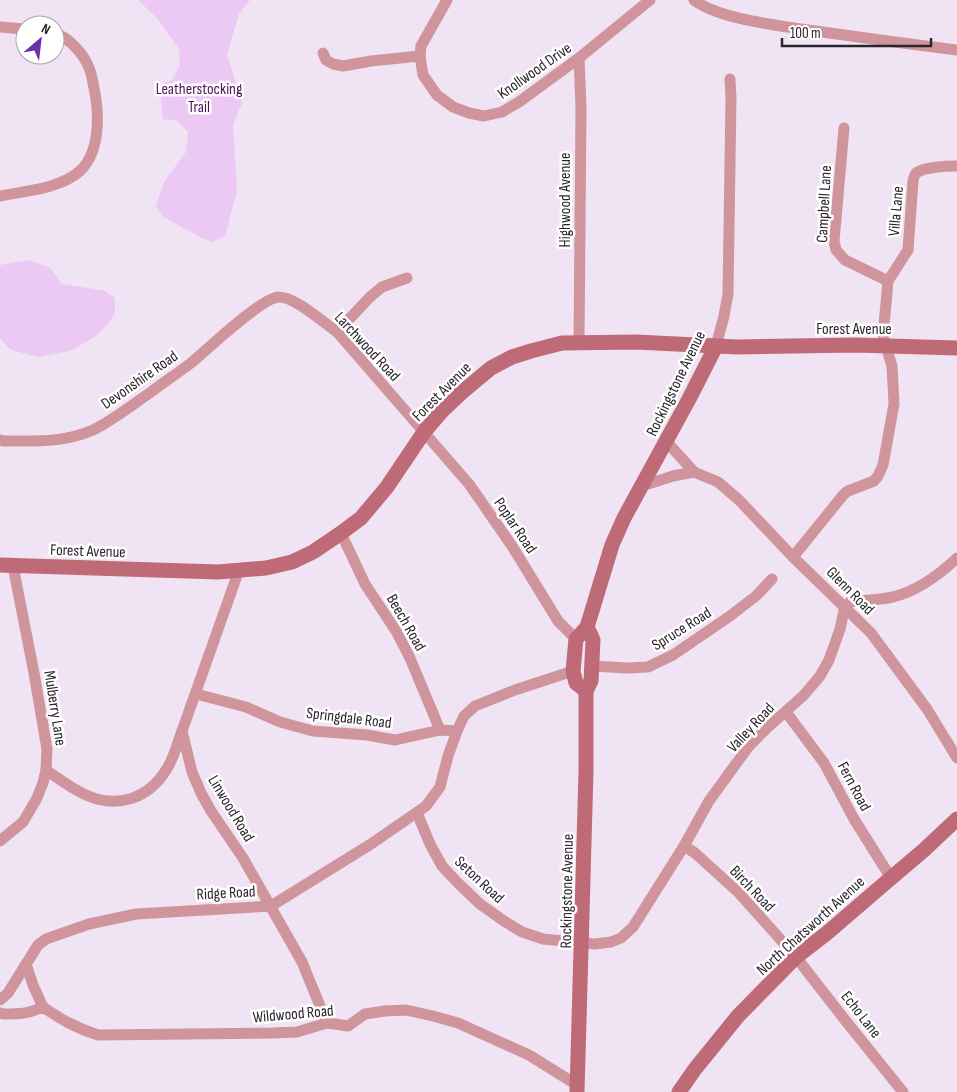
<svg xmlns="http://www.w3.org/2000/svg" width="957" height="1092" font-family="'Sofia Sans Condensed',sans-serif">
<rect width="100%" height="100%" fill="#f0e3f3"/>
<g fill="#ecc8f4">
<path d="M138,0H250L239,14L227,54L242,103L233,125L237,191L225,236L212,242L200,237L162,216L156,206L164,182L186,152L188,132L178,121L163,119L159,84L172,80L180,66L179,49L157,18Z"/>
<path d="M30,260L50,268L62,284L105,291L115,298V313L108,324L93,338L70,351L38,357L11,350L0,338V265Z"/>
</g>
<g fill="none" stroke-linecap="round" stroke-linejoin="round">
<g stroke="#d0959c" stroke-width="11">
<path d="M447,0L421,46L420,56L423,75L437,95L453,107L469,113L484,116L502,112L519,102L579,58L650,0"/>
<path d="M694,0C719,19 776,25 808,30C858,37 907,44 957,50"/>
<path d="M0,27L25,29"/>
<path d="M323,53L326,60L333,64L343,66L371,61L420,56"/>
<path d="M579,58L581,107L579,343"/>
<path d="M844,128L834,241L836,250L845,260L888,281"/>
<path d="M0,196C26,191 59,189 80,171C102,150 99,109 93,83C92,78 91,72 89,68C84,54 69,38 55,33"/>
<path d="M337,332L370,297L382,287L407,278"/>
<path d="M716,346L724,316L728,294L731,98L730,79"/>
<path d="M0,440L3,441C35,441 63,443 93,430C113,420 132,405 151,392C164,382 178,373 191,363C207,350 262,297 279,297C295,297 323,322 337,332L469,484L512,546L558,621L576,639"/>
<path d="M666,441L694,472"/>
<path d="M642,486L673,476L694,472L718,482L739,500L793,557L871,633L927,709L957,758"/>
<path d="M341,533L365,584L396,631L410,658L440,730"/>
<path d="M793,557L844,494L848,491L874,481L878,476L883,465L894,404L892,366L883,336L888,281L908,250L913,181C914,178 914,175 916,173C923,167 948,166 957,166"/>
<path d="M239,570L182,731L192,772L201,793L211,811L243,858L302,962L327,1023"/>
<path d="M592,666L627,668L648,667L673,655L730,616L756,596L772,579"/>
<path d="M196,694L246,707L280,722L313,731L367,735L395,740L440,730L457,731"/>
<path d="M786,712L824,763L854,819L891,878"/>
<path d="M46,770C59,779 72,789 86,795C117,809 148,799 166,770C174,759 177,743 182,731"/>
<path d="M417,813L430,844L442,866L457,882L480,904L504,921L522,932L543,939L595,944L611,942L621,938L633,927L684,846L709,801L749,746L767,728L804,695L820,676L829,660L840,629L845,606L850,602C864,600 879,600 893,597C917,591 940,574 957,558"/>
<path d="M0,841L23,822L36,800L43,783L46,770L47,749L34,673L13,566"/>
<path d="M684,846L695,853L739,893L796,957L845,1020L903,1092"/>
<path d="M26,964L33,985L43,1007"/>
<path d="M0,1000L8,993L38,945L46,939L89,924L136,914L271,906L371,844L426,806L440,787L448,756L457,731L464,716L475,706L515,690L573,671"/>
<path d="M0,1013L3,1014C21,1014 27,1014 43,1007C62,1020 76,1028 98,1035L273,1033L297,1032L327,1023L348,1026L365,1014L385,1011L406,1010L433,1016L458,1023L529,1055L577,1085"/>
</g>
<g stroke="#bf6a77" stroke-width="15">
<path d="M0,565L218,572L266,568L292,562L313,552L341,533L361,518L387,487L424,432L442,411L461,393L491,368L512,357L531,351L562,343L636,342L737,347L855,345L957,348"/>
<path d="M586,691L576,683L573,671L576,639L587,627L612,545L624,518L689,399L716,346"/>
<path d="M577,1092L586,771V691L591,681L593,640L587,627"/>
<path d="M679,1092L695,1069L738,1016L796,957L827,933L891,878L924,850L957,819"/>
</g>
</g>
<g text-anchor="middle" stroke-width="5" stroke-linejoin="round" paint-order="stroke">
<g font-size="16" fill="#2a252b" stroke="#fff">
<text transform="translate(534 70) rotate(-35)" y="6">Knollwood Drive</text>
<text transform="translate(564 200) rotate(-90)" y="6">Highwood Avenue</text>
<text transform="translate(823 204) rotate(-87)" y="6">Campbell Lane</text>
<text transform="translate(895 211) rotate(-85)" y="6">Villa Lane</text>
<text x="854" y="334">Forest Avenue</text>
<text transform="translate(368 346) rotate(47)" y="6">Larchwood Road</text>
<text transform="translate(139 379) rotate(-35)" y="6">Devonshire Road</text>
<text transform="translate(675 383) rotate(-64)" y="6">Rockingstone Avenue</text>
<text transform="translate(441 391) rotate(-45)" y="6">Forest Avenue</text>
<text transform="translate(516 525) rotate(56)" y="6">Poplar Road</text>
<text transform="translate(88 550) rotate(2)" y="6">Forest Avenue</text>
<text transform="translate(851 590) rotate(45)" y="6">Glenn Road</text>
<text transform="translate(407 622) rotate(60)" y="6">Beech Road</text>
<text transform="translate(681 628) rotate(-32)" y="6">Spruce Road</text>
<text transform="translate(56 708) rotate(81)" y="6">Mulberry Lane</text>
<text transform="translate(349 717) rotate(7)" y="6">Springdale Road</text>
<text transform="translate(750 727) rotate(-47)" y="6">Valley Road</text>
<text transform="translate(855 786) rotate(62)" y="6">Fern Road</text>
<text transform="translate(232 808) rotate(59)" y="6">Linwood Road</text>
<text transform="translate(480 879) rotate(43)" y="6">Seton Road</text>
<text transform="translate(753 888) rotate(46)" y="6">Birch Road</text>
<text transform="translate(566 891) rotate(-89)" y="6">Rockingstone Avenue</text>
<text transform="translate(226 892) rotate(-3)" y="6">Ridge Road</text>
<text transform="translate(810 925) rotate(-42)" y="6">North Chatsworth Avenue</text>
<text transform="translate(293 1013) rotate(-5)" y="6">Wildwood Road</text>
<text transform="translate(862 1014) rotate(52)" y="6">Echo Lane</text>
</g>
<g font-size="16" fill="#4e125a" stroke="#fff">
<text x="199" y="94">Leatherstocking<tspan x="199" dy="18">Trail</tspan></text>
</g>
</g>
<g transform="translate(40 40) rotate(28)"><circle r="24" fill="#ffffff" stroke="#aaa8aa"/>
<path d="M0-4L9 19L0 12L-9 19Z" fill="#6b31a7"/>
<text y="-8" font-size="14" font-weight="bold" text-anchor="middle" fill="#2a252b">N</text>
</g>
<path d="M782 38v8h149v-8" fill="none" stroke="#2a252b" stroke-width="2.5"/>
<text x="790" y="38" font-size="15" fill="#2a252b" stroke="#ffffff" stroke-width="4" paint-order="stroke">100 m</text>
</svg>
